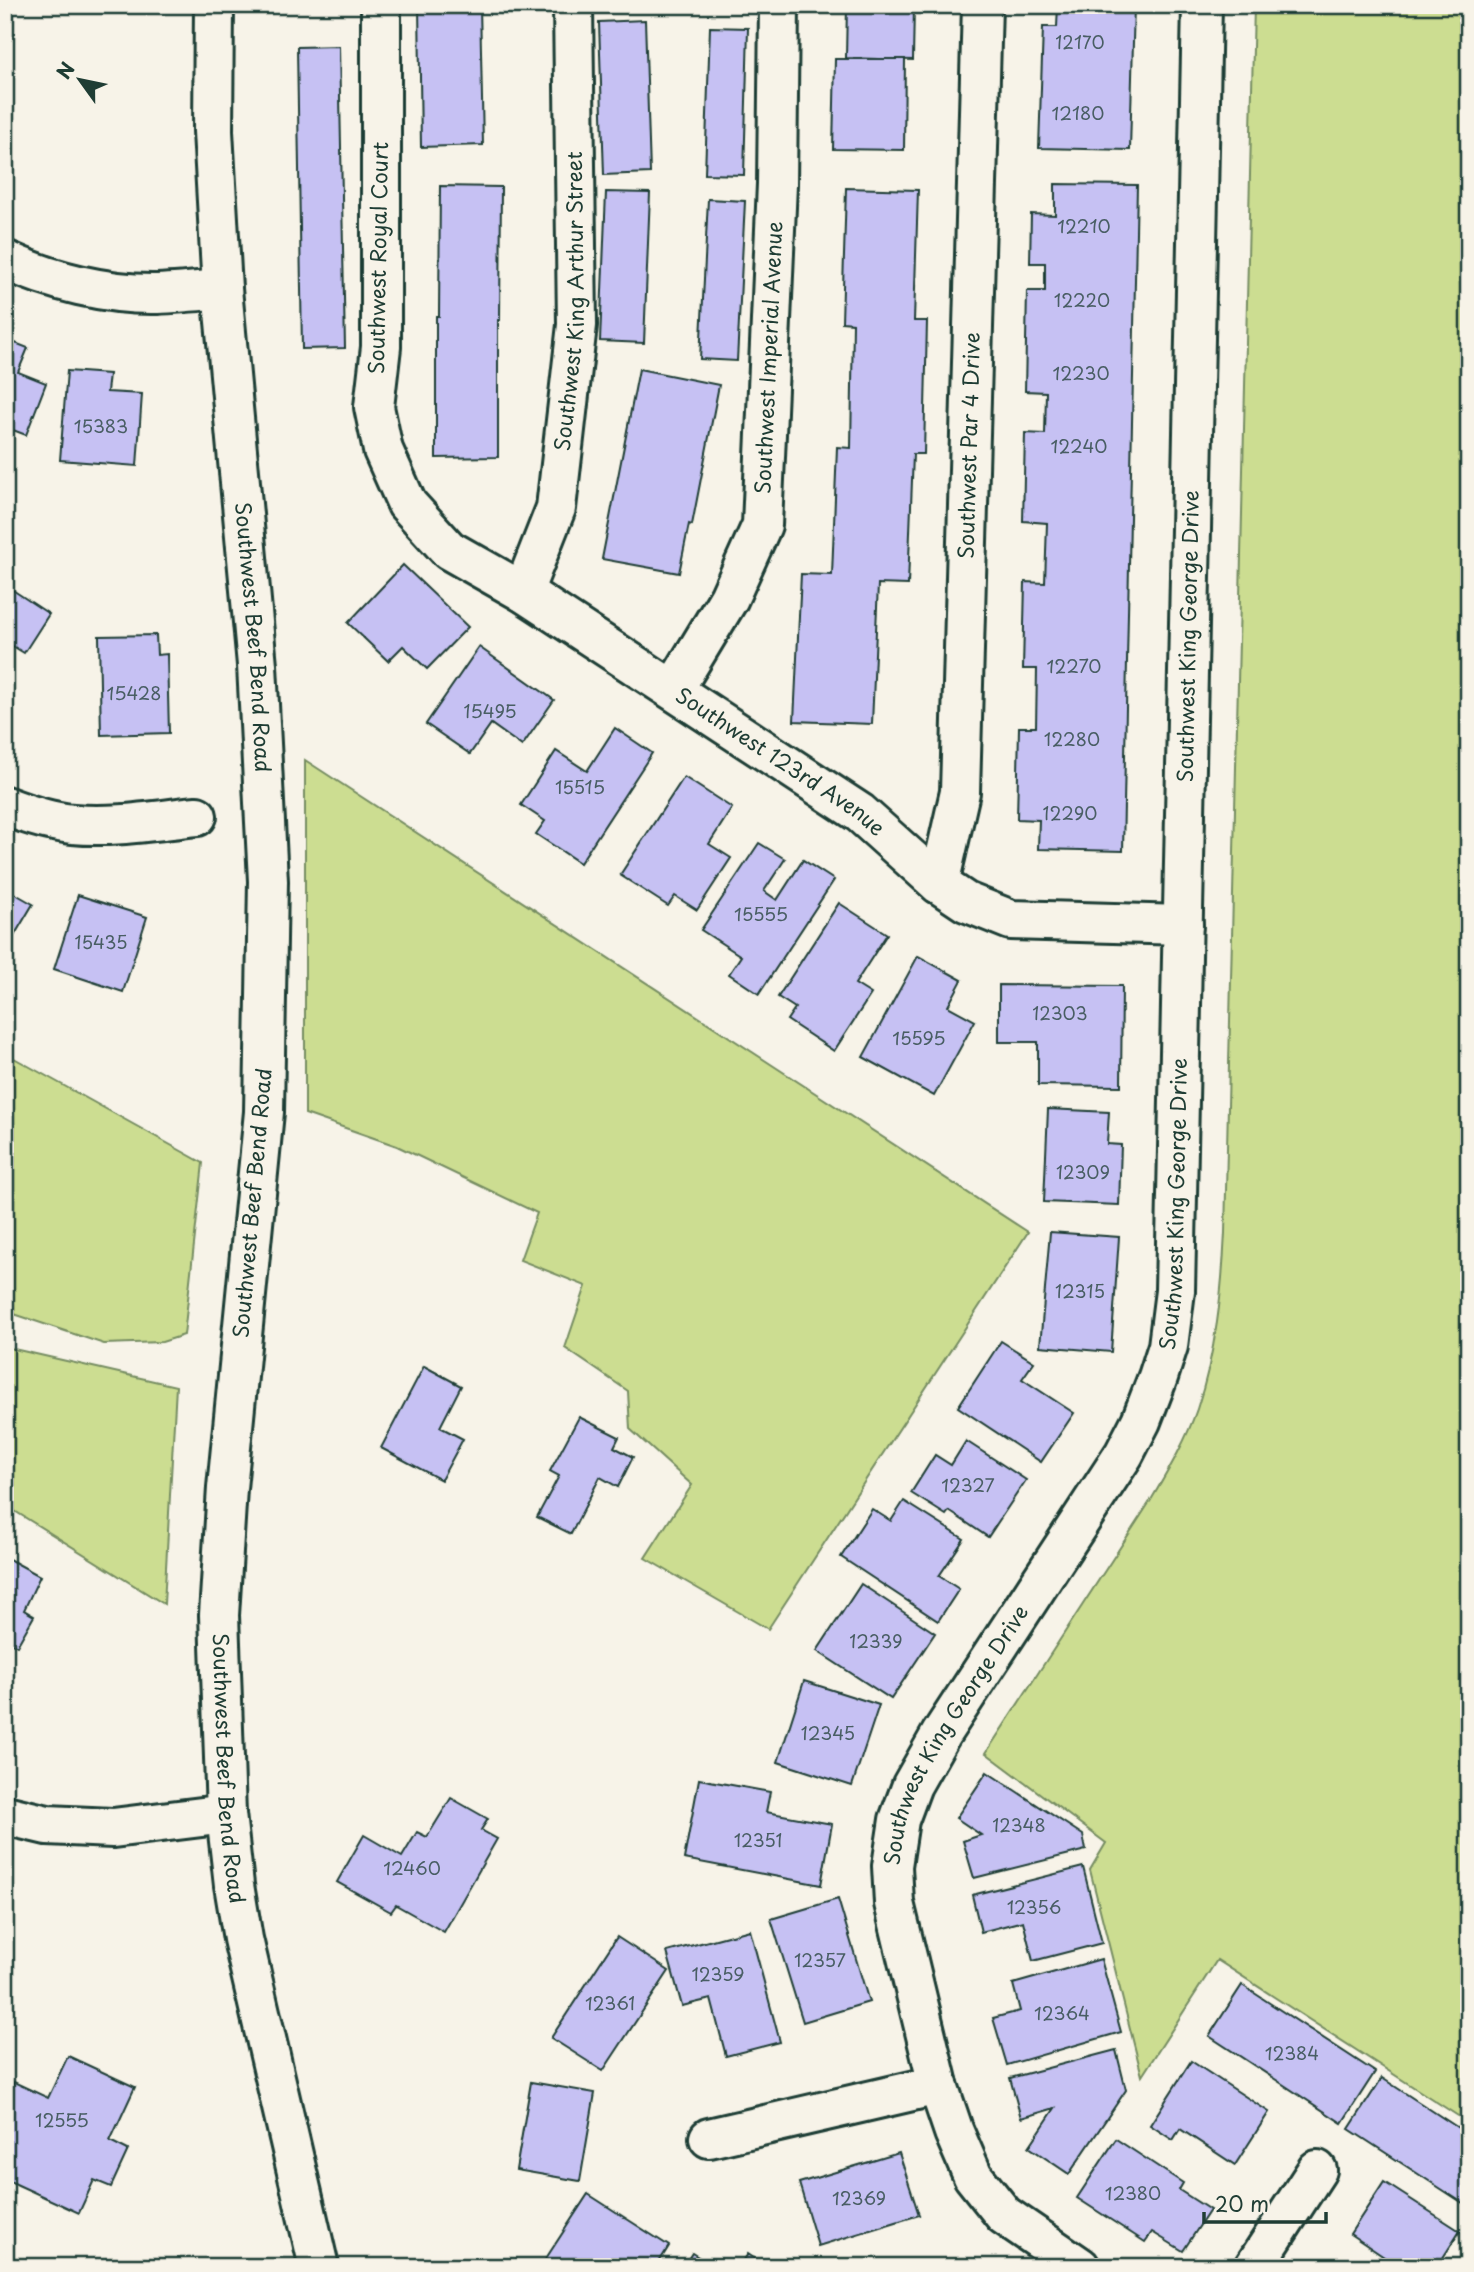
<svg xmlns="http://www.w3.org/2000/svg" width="1474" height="2272" font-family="'Playpen Sans',sans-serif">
<rect width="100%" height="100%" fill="#f7f3e8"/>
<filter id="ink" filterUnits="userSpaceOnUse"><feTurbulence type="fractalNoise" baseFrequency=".0143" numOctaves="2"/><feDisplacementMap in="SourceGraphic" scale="14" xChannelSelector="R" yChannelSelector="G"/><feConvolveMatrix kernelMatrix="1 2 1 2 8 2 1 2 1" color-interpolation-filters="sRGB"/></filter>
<g filter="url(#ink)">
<g fill="#ccdd91" stroke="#768d62" stroke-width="2">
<path d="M1254,5H1469V2123L1217,1960L1142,2076L1090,1870L1106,1843L986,1753L1151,1500C1168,1471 1186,1441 1197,1409C1216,1352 1222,1293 1225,1233Z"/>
<path d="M305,760L1028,1232L768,1629L645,1558L692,1485L630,1429L628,1391L565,1348L586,1286L520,1260L537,1213L397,1146L305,1114Z"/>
<path d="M5,1053L203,1163L184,1335L162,1342L104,1344L5,1311Z"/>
<path d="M5,1347L176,1386L164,1604L5,1505Z"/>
</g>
<g fill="#c6c1f3" stroke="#1f3d34" stroke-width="2">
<path d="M419,5H480L483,145L421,147Z"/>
<path d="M847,5H914L913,60L846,58Z"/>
<path d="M1058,5H1134L1130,150L1039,148L1043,27H1057Z"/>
<path d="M645,20L650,173L604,175L599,22Z"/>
<path d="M710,27L748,28L744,175L705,174Z"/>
<path d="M339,46L345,348L302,349L297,47Z"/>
<path d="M835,59H905L904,150L833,149Z"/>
<path d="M1055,184L1137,185L1123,851L1038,849L1039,820L1017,819L1019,727H1036L1037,669H1023L1025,582L1045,583L1047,523L1023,521L1025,433L1045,434L1046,392L1025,391L1027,291H1045V263H1030L1031,214L1055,215Z"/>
<path d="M440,186L501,187L500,320H498V457L436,458V316H439Z"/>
<path d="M846,188L918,190L914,321H927L924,454H913L908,585L878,584L872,724L794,721L801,574L832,575L837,447L851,448L853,323L842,322Z"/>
<path d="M606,192L650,193L644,343L600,341Z"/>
<path d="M708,199L745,201L737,361L700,359Z"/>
<path d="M5,339L28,348L18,372L46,383L26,435L5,427Z"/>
<path d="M639,369L719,385L692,525L689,524L679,573L602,559Z"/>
<path d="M67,371L109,374L107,392L142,394L137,466L60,460Z"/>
<path d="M403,565L468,627L427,669L403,646L388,661L348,623Z"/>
<path d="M5,585L49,614L24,653L11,645L5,654Z"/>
<path d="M156,635L157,655L167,654L169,733L101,735L99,636Z"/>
<path d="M479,647L554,700L522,746L491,724L470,754L426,724Z"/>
<path d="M615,728L652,753L580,863L536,834L545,821L521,805L556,751L587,771Z"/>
<path d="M684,777L732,808L709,844L731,858L697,910L675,896L668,906L620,875Z"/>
<path d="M759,843L785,859L764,891L777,900L803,860L834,880L759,994L729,974L741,956L701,930Z"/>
<path d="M5,888L33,904L5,951Z"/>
<path d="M78,895L147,917L123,992L54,969Z"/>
<path d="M839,903L887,934L855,984L871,994L834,1051L787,1020L795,1008L778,997Z"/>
<path d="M918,956L962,980L948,1006L975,1021L934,1096L863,1057Z"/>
<path d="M999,985L1122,986L1121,1086L1038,1085V1042H999Z"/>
<path d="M1048,1109L1109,1112L1107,1144L1121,1145L1119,1205L1044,1202Z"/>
<path d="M1050,1232L1119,1237L1111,1352L1040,1346Z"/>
<path d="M1001,1341L1034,1362L1022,1379L1074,1413L1041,1462L958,1407Z"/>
<path d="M424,1366L461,1386L440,1427L463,1439L441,1480L381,1448Z"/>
<path d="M579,1417L619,1437L614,1447L633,1457L618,1487L600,1477L571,1534L537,1517L559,1476L550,1471Z"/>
<path d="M966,1441L1026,1480L988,1537L949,1511L946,1515L911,1493L935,1455L951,1465Z"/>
<path d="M904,1501L964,1539L939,1576L959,1589L938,1621L841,1557L872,1509L891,1521Z"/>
<path d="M5,1557L40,1576L24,1610L34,1616L17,1646L5,1639Z"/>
<path d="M861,1584L935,1633L891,1699L817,1651Z"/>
<path d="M804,1681L879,1705L852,1786L778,1762Z"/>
<path d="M987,1772L1083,1835L1086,1850L974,1878L963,1841L981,1835L956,1818Z"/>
<path d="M699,1779L770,1792L766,1812L832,1824L821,1885L684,1859Z"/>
<path d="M451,1798L488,1819L481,1830L497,1839L444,1932L396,1905L391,1912L337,1882L364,1835L402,1857L417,1832L427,1837Z"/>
<path d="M1083,1867L1102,1943L1033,1961L1023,1921L981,1932L972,1895Z"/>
<path d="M838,1899L869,2002L803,2022L771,1919Z"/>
<path d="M750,1930L780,2042L726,2056L711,1999L682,2006L667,1952Z"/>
<path d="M617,1937L669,1971L603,2071L551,2038Z"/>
<path d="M1101,1959L1121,2032L1007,2065L993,2018L1020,2011L1013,1984Z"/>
<path d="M1242,1985L1375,2072L1342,2123L1209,2036Z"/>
<path d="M1116,2050L1126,2090L1069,2174L1029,2147L1055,2108L1021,2118L1010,2078Z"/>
<path d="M68,2056L135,2087L110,2141L128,2150L111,2187L94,2180L79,2213L5,2179V2100L14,2082L48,2098Z"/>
<path d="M1191,2061L1269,2112L1235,2165L1180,2129L1173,2140L1150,2125Z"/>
<path d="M1382,2078L1469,2135V2207L1349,2129Z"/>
<path d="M531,2082L595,2093L580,2181L516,2170Z"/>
<path d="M1116,2139L1183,2183L1179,2190L1210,2210L1183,2251L1152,2232L1145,2242L1077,2198Z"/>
<path d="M899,2153L919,2215L818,2246L799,2183Z"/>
<path d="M1384,2182L1460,2231L1437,2267H1382L1387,2259L1350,2234Z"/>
<path d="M588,2194L669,2246L656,2267L541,2266Z"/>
<path d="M692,2253L714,2267H683Z"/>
<path d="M748,2254L767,2267H739Z"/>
</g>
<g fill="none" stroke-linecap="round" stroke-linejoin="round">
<g stroke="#1f3d34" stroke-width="44">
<g id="street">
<path id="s1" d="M381,5V347L374,407L383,450L407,504L449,550L523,592L860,813L939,884L966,902L1011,920L1183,925"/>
<path d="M5,260C51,281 107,295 157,294C179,293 200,291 222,289"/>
<path id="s2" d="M523,592L556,508L577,325L573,5"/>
<path id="s3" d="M674,689L729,598L762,525L777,184L779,5"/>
<path d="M5,806C26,814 51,822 73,824C114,828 157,820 197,816"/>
<path id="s4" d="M939,884L960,792L982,5"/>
<path d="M5,1815L47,1825L113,1828L226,1814"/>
<path d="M709,2138L938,2085"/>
<path id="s5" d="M1080,2267L1004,2215L973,2176L954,2132L938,2085L894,1903L892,1866L899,1820L912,1785L941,1734L1124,1454L1141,1421L1158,1377L1168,1346L1175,1291L1202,5"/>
<path d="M1254,2267L1317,2170"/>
</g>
</g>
<g stroke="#1f3d34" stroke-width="44">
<g id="secondary">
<path id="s6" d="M214,5L213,131L222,289L257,665L268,881L264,1112L227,1488L219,1615L226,1814L234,1885L243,1939L319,2267"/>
</g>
</g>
<use href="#street" stroke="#f7f3e8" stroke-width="38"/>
<use href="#secondary" stroke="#f7f3e8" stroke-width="38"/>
</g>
</g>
<g text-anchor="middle" stroke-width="7" stroke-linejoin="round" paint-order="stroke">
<g font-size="18" fill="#495e64">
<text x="1080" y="49">12170</text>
<text x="1078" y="120">12180</text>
<text x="1084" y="233">12210</text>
<text x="1082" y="307">12220</text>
<text x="1081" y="380">12230</text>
<text x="101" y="433">15383</text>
<text x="1079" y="453">12240</text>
<text x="1074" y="673">12270</text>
<text x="134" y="700">15428</text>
<text x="490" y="718">15495</text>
<text x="1072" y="746">12280</text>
<text x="580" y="794">15515</text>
<text x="1070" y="820">12290</text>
<text x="761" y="921">15555</text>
<text x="101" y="949">15435</text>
<text x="1060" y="1020">12303</text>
<text x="919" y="1045">15595</text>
<text x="1083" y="1179">12309</text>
<text x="1080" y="1298">12315</text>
<text x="968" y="1492">12327</text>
<text x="876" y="1648">12339</text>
<text x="828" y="1740">12345</text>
<text x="1019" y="1832">12348</text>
<text x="758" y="1847">12351</text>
<text x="412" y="1875">12460</text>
<text x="1034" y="1914">12356</text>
<text x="820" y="1967">12357</text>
<text x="718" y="1981">12359</text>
<text x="610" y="2010">12361</text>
<text x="1062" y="2020">12364</text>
<text x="1292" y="2060">12384</text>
<text x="62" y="2127">12555</text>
<text x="1133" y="2200">12380</text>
<text x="859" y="2205">12369</text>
</g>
<g font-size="21" fill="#1f3d34" stroke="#f7f3e8">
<text transform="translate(379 258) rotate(-89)" y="7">Southwest Royal Court</text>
<text dy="7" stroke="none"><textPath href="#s2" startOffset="298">Southwest King Arthur Street</textPath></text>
<text dy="7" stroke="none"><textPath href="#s3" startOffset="354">Southwest Imperial Avenue</textPath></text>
<text dy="7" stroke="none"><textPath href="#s4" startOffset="441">Southwest Par 4 Drive</textPath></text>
<text dy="7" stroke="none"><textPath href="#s6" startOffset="634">Southwest Beef Bend Road</textPath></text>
<text dy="7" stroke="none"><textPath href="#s5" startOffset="1768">Southwest King George Drive</textPath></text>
<text dy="7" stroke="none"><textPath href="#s1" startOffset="961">Southwest 123rd Avenue</textPath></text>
<text transform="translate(253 1203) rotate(-85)" y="7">Southwest Beef Bend Road</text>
<text dy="7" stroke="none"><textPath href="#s5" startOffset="1200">Southwest King George Drive</textPath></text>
<text dy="7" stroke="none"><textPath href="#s5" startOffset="611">Southwest King George Drive</textPath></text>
<text dy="7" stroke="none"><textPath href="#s6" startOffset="1768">Southwest Beef Bend Road</textPath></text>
</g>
</g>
<rect width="1474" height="2272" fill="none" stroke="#f7f3e8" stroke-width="28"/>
<rect x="14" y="14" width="1446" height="2244" fill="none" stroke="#1f3d34" stroke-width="2.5" filter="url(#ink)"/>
<g transform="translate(80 80) rotate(303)" stroke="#f7f3e8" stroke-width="5" paint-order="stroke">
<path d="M0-5L12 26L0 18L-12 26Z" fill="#1f3d34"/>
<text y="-10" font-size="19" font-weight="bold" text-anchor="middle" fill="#1f3d34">N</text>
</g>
<path d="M1204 2212v10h122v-10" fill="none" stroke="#1f3d34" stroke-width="3.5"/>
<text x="1215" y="2212" font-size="21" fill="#1f3d34" stroke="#f7f3e8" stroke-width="5" paint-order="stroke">20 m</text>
</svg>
